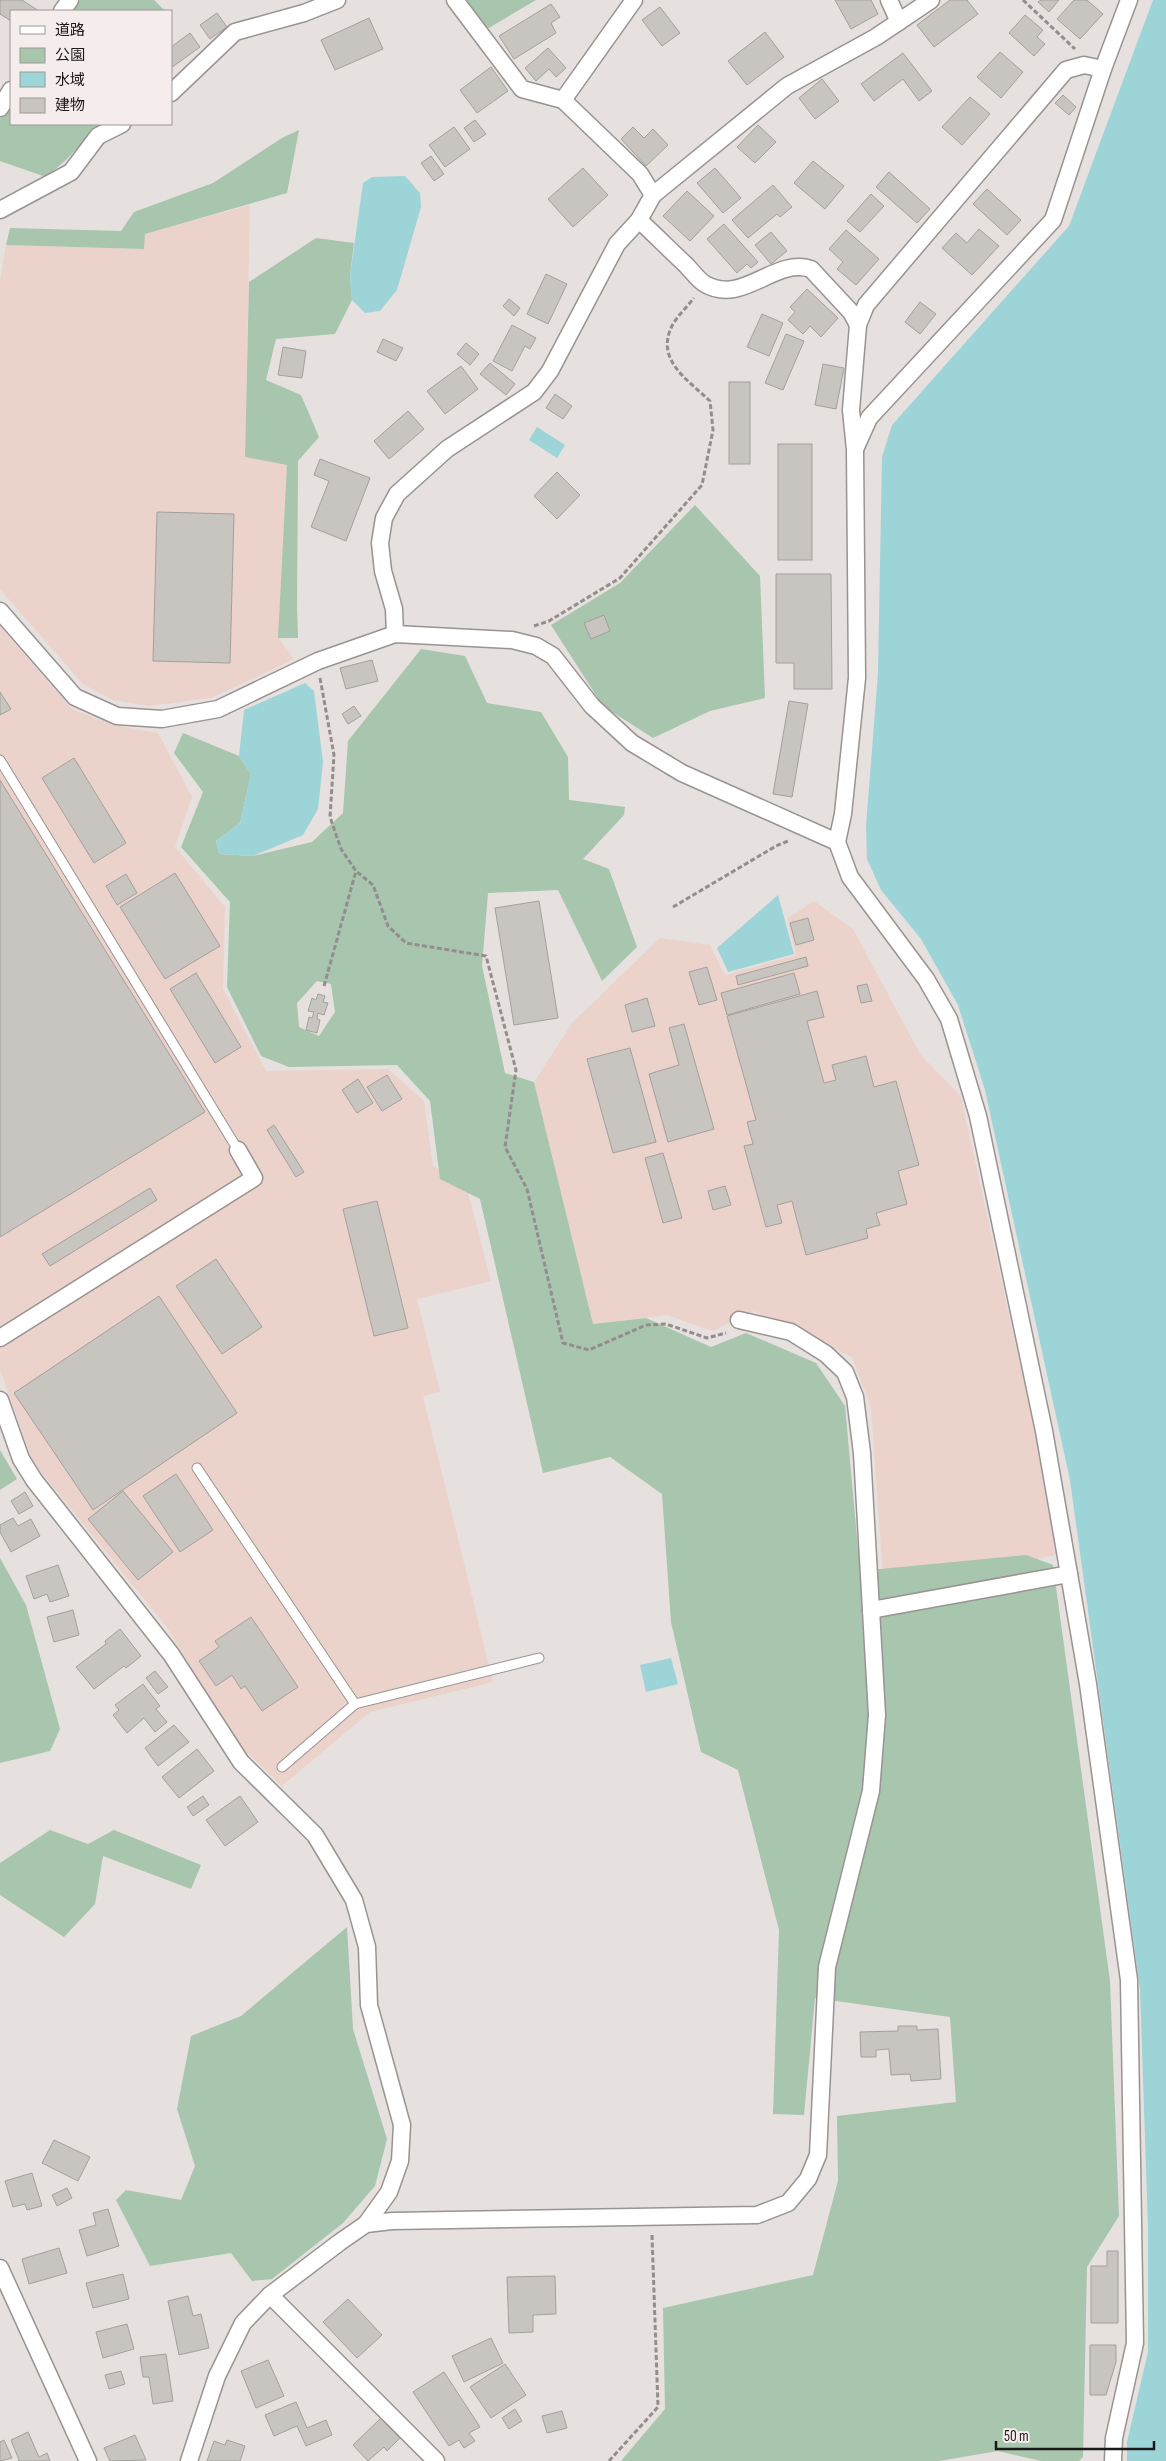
<svg xmlns="http://www.w3.org/2000/svg" width="1166" height="2461" font-family="'Sofia Sans Condensed','Noto Sans JP',sans-serif">
<rect width="100%" height="100%" fill="#e6e0de"/>
<g fill="#ebd2ca">
<path d="M250,205L245,457L287,465L278,637L294,659L211,698L149,706L113,700L83,684L0,589V282L6,245L144,249V234Z"/>
<path d="M0,627L72,709L113,725L158,733L192,797L175,847L225,907L223,989L266,1071L388,1069L424,1101L433,1166L466,1185L491,1281L417,1299L440,1392L423,1396L493,1682L370,1712L282,1786L239,1745L166,1626L33,1462L0,1369Z"/>
<path d="M814,901L853,929L920,1054L961,1097L1037,1442L1056,1555L884,1591L871,1407L852,1357L754,1311L712,1331L667,1315L593,1324L534,1082L573,1022L660,938L710,945L725,975L796,955L787,919Z"/>
</g>
<g fill="#a8c5ad" fill-rule="evenodd">
<path d="M80,0H154L165,11H73Z"/>
<path d="M465,0H536L487,29Z"/>
<path d="M11,103V124H100L66,160L46,177L0,161V119Z"/>
<path d="M299,130L287,193L145,234L144,249L6,245L10,228L121,231L134,212L213,183L282,138Z"/>
<path d="M316,238L354,243L350,276L352,300L335,334L276,339L266,380L301,395L319,437L298,461L297,607L298,638H278L287,465L245,457L249,282Z"/>
<path d="M695,505L760,576L765,698L710,711L653,738L603,706L551,625L620,583Z"/>
<path d="M421,649L465,656L487,703L541,712L568,757L569,800L625,807L624,815L583,859L609,869L637,947L602,981L558,890L488,893L482,966L505,1073L534,1082L593,1324L646,1318L711,1347L746,1333L816,1363L845,1406L860,1571L1026,1555L1053,1565L1110,1981L1119,2216L1087,2267L1083,2457L1079,2461H1041L998,2451L939,2461H621L665,2409L663,2308L813,2275L838,2181L837,2116L956,2102L950,2017L815,1998L804,2115L773,2114L779,1930L738,1770L701,1752L671,1622L662,1494L610,1457L543,1473L480,1199L440,1179L430,1101L397,1065L289,1067L261,1056L227,987L230,902L181,847L203,792L174,753L183,733L239,756L251,774L240,823L216,841L219,854L253,856L312,842L343,813L348,741ZM317,981L331,984L335,1012L319,1036L299,1027L297,1003Z"/>
<path d="M0,1450L17,1479L0,1490Z"/>
<path d="M0,1558L26,1605L60,1729L50,1751L0,1763Z"/>
<path d="M50,1830L88,1844L114,1830L201,1865L191,1889L103,1856L95,1904L64,1937L0,1895V1863Z"/>
<path d="M347,1927L353,2029L387,2139L375,2186L343,2223L272,2279L252,2281L231,2253L150,2266L116,2200L126,2190L181,2200L195,2166L177,2109L191,2036L241,2016Z"/>
</g>
<g fill="#9dd4d8">
<path d="M1153,0H1166V2461H1127V2442L1148,2352V2228L1140,1989L1070,1480L985,1090L958,1005L921,939L881,890L867,859L866,826L878,673L882,457L892,425L1069,226Z"/>
<path d="M405,176L420,193L421,207L397,290L380,311L365,313L352,300L350,276L363,183L372,177Z"/>
<path d="M537,427L565,445L557,458L529,440Z"/>
<path d="M305,683L314,691L323,762L318,809L303,835L253,856L219,854L216,841L240,823L251,774L239,756L244,710Z"/>
<path d="M778,895L794,954L728,972L717,948Z"/>
<path d="M671,1658L678,1684L646,1692L640,1665Z"/>
</g>
<g fill="#c8c4c0" stroke="#a4a09c">
<path d="M0,0H22L39,11H11V21L0,14Z"/>
<path d="M835,0H871L878,14L851,29Z"/>
<path d="M950,0H967L978,14L934,47L917,25Z"/>
<path d="M1041,0H1059L1049,12L1038,2Z"/>
<path d="M1074,0H1087L1103,14L1080,39L1057,19Z"/>
<path d="M551,4L560,17L551,23L556,33L514,59L499,36Z"/>
<path d="M660,7L680,33L662,46L642,20Z"/>
<path d="M217,13L227,27L210,39L200,25Z"/>
<path d="M1025,15L1043,30L1037,37L1045,44L1034,56L1009,33Z"/>
<path d="M369,18L383,49L335,70L321,40Z"/>
<path d="M765,32L784,57L747,85L728,61Z"/>
<path d="M190,33L200,47L171,68V47Z"/>
<path d="M548,48L566,68L556,77L549,69L536,81L525,68Z"/>
<path d="M1000,52L1023,72L1001,98L977,77Z"/>
<path d="M903,53L932,91L919,101L903,79L874,101L861,84Z"/>
<path d="M491,67L508,91L477,113L460,90Z"/>
<path d="M822,79L839,101L815,119L799,98Z"/>
<path d="M1063,95L1076,107L1069,115L1055,103Z"/>
<path d="M970,97L990,114L962,145L942,127Z"/>
<path d="M475,120L486,134L474,142L464,128Z"/>
<path d="M758,125L776,142L755,163L737,147Z"/>
<path d="M454,127L470,149L445,167L429,145Z"/>
<path d="M633,127L644,138L653,129L668,145L646,166L621,139Z"/>
<path d="M431,156L444,174L434,181L421,163Z"/>
<path d="M813,161L844,186L825,209L794,183Z"/>
<path d="M583,168L608,195L573,227L548,199Z"/>
<path d="M715,168L741,198L723,213L697,183Z"/>
<path d="M889,172L930,209L917,223L876,187Z"/>
<path d="M773,185L792,207L780,217L777,214L748,238L732,220Z"/>
<path d="M987,189L1021,220L1007,235L973,204Z"/>
<path d="M687,191L714,216L690,241L663,216Z"/>
<path d="M871,194L884,206L860,232L847,221Z"/>
<path d="M724,224L758,262L751,268L747,264L737,273L707,239Z"/>
<path d="M979,229L999,246L972,275L942,248L956,233L967,243Z"/>
<path d="M846,230L879,259L856,285L837,269L843,262L829,249Z"/>
<path d="M771,232L787,251L771,264L755,245Z"/>
<path d="M546,274L567,284L548,324L527,314Z"/>
<path d="M807,289L838,318L821,337L810,326L803,334L788,320L795,312L790,307Z"/>
<path d="M509,299L520,308L514,316L503,306Z"/>
<path d="M920,302L936,314L920,334L905,322Z"/>
<path d="M762,314L783,323L769,356L747,347Z"/>
<path d="M512,325L536,338L530,349L525,346L512,371L493,361Z"/>
<path d="M786,334L804,341L783,390L765,383Z"/>
<path d="M383,339L403,348L396,361L377,352Z"/>
<path d="M466,343L479,354L470,365L457,354Z"/>
<path d="M283,347L306,351L302,378L278,375Z"/>
<path d="M490,363L515,384L506,395L480,374Z"/>
<path d="M823,364L844,368L836,409L815,405Z"/>
<path d="M461,366L478,389L445,414L427,391Z"/>
<rect x="729" y="382" width="21" height="82"/>
<path d="M555,394L572,406L563,419L546,408Z"/>
<path d="M408,411L424,429L389,459L374,441Z"/>
<rect x="778" y="444" width="34" height="116"/>
<path d="M320,459L370,478L346,541L311,527L329,481L314,475Z"/>
<path d="M557,472L580,495L557,519L534,496Z"/>
<path d="M157,512L234,514L230,663L153,661Z"/>
<path d="M776,574H831L832,689H794V663H776Z"/>
<path d="M604,615L610,631L591,639L584,623Z"/>
<path d="M372,660L378,681L346,689L340,668Z"/>
<path d="M0,692L11,709L0,715Z"/>
<path d="M789,701L808,704L792,797L773,794Z"/>
<path d="M354,706L361,716L348,724L342,714Z"/>
<path d="M74,758L126,843L94,863L42,778Z"/>
<path d="M0,780L205,1112L0,1237Z"/>
<path d="M175,873L220,946L165,979L120,907Z"/>
<path d="M126,874L137,893L117,905L106,886Z"/>
<path d="M539,901L558,1018L514,1025L495,908Z"/>
<path d="M808,918L814,940L796,945L790,923Z"/>
<path d="M806,957L808,966L738,985L736,976Z"/>
<path d="M707,967L717,1000L699,1005L689,972Z"/>
<path d="M196,973L241,1047L215,1063L170,989Z"/>
<path d="M794,973L800,994L727,1015L721,993Z"/>
<path d="M867,984L872,1001L861,1003L857,986Z"/>
<path d="M817,991L824,1017L807,1021L824,1083L836,1080L832,1065L866,1056L874,1087L896,1081L919,1165L898,1171L907,1204L876,1213L880,1225L866,1229L868,1238L806,1255L792,1201L777,1205L782,1223L766,1227L744,1146L753,1144L747,1122L756,1120L727,1016Z"/>
<path d="M318,994L325,996L323,1002L328,1003L324,1015L318,1013L317,1019L320,1020L317,1033L306,1030L309,1017L312,1018L314,1012L308,1011L312,998L316,1000Z"/>
<path d="M647,998L655,1026L632,1032L625,1005Z"/>
<path d="M684,1024L714,1129L668,1142L649,1074L679,1065L669,1028Z"/>
<path d="M630,1048L656,1142L613,1153L587,1059Z"/>
<path d="M387,1075L402,1099L382,1111L367,1087Z"/>
<path d="M358,1079L373,1103L357,1113L342,1090Z"/>
<path d="M274,1125L304,1172L296,1177L267,1130Z"/>
<path d="M663,1153L682,1218L663,1223L645,1158Z"/>
<path d="M725,1186L731,1205L713,1210L708,1191Z"/>
<path d="M150,1188L157,1200L50,1266L42,1254Z"/>
<path d="M377,1201L408,1328L374,1336L343,1209Z"/>
<path d="M216,1259L262,1327L222,1354L176,1286Z"/>
<path d="M159,1296L237,1413L93,1510L14,1393Z"/>
<path d="M176,1474L213,1530L180,1552L143,1496Z"/>
<path d="M123,1491L173,1552L138,1580L88,1519Z"/>
<path d="M25,1492L33,1506L19,1514L11,1501Z"/>
<path d="M13,1518L18,1526L31,1519L40,1536L11,1552L0,1532V1525Z"/>
<path d="M58,1565L69,1596L50,1602L47,1594L34,1599L26,1576Z"/>
<path d="M73,1610L79,1635L54,1642L47,1617Z"/>
<path d="M251,1617L298,1687L262,1711L245,1686L241,1689L232,1675L216,1686L199,1661L219,1647L215,1641Z"/>
<path d="M120,1629L141,1656L126,1668L124,1666L94,1689L76,1667L106,1644L105,1641Z"/>
<path d="M155,1671L168,1687L158,1694L146,1678Z"/>
<path d="M143,1684L160,1706L156,1709L167,1722L155,1732L144,1718L127,1733L113,1715L119,1710L115,1705Z"/>
<path d="M174,1725L189,1742L158,1766L145,1748Z"/>
<path d="M197,1749L214,1771L179,1798L162,1777Z"/>
<path d="M203,1796L209,1805L193,1816L187,1807Z"/>
<path d="M240,1796L258,1822L225,1846L206,1820Z"/>
<path d="M898,2026H917V2030L938,2029L941,2079L911,2081L910,2074L891,2075L889,2049L876,2050V2057H861L860,2032L898,2031Z"/>
<path d="M54,2140L90,2157L78,2181L42,2163Z"/>
<path d="M32,2173L42,2206L27,2210L25,2204L13,2207L5,2181Z"/>
<path d="M67,2188L72,2198L57,2206L52,2195Z"/>
<path d="M108,2209L119,2246L87,2256L79,2230L96,2225L93,2213Z"/>
<path d="M59,2248L67,2273L29,2284L22,2259Z"/>
<path d="M1107,2251H1118V2323H1091V2266H1107Z"/>
<path d="M123,2274L129,2299L93,2308L86,2283Z"/>
<path d="M555,2276L556,2314L533,2315V2332L509,2333L507,2277Z"/>
<path d="M188,2296L193,2316L201,2314L209,2348L179,2355L168,2301Z"/>
<path d="M348,2299L382,2335L357,2358L323,2322Z"/>
<path d="M127,2324L134,2349L103,2358L96,2332Z"/>
<path d="M491,2338L503,2363L464,2382L452,2356Z"/>
<path d="M1090,2345H1116V2362L1106,2395H1090Z"/>
<path d="M166,2354L173,2401L153,2404L149,2377H143L140,2357Z"/>
<path d="M268,2360L284,2396L256,2408L241,2371Z"/>
<path d="M505,2364L526,2395L491,2418L470,2387Z"/>
<path d="M121,2371L125,2384L109,2389L105,2375Z"/>
<path d="M444,2372L480,2427L469,2433L475,2441L464,2448L459,2440L449,2446L413,2392Z"/>
<path d="M296,2402L307,2428L326,2420L332,2435L306,2446L297,2426L274,2436L265,2415Z"/>
<path d="M515,2409L522,2421L509,2429L502,2418Z"/>
<path d="M562,2411L567,2428L547,2433L542,2416Z"/>
<path d="M381,2418L400,2438L387,2451L384,2447L368,2461L353,2445Z"/>
<path d="M28,2432L39,2457L47,2453L50,2461H18L19,2460L11,2440Z"/>
<path d="M135,2435L146,2460L110,2461L104,2448Z"/>
<path d="M4,2440L12,2458L0,2461V2442Z"/>
<path d="M227,2440L245,2446L240,2461H207L214,2441L225,2445Z"/>
</g>
<g fill="none" stroke-linecap="round" stroke-linejoin="round">
<g stroke="#999391" stroke-width="11">
<g id="lane">
<path d="M0,760L238,1150"/>
<path d="M197,1468L355,1704"/>
<path d="M282,1767L355,1704L539,1658"/>
</g>
</g>
<g stroke="#999391" stroke-width="19">
<g id="street">
<path d="M455,0L522,89L563,100L640,174L653,195"/>
<path d="M889,0L899,22"/>
<path d="M62,11L70,0"/>
<path d="M1103,69L1084,65L1066,70L866,305L858,325L851,410L855,450L857,678L843,814L837,842L850,877L926,979L949,1019L978,1116L1044,1431L1069,1574L1088,1684L1129,1980L1135,2343L1114,2438L1113,2461"/>
<path d="M171,93L235,32L304,13L337,0"/>
<path d="M563,100L634,0"/>
<path d="M0,108L11,90"/>
<path d="M0,210L71,172L98,136L122,124"/>
<path d="M639,220C655,235 670,250 686,265C692,271 698,280 705,284C743,306 774,257 811,269L851,312L858,325"/>
<path d="M856,447L869,418L1053,220L1103,69L1129,0"/>
<path d="M0,611L75,697L117,716L162,719L218,709L318,661L395,634L512,640L536,646L553,656L592,706L632,743L682,773L837,842"/>
<path d="M395,634L394,609L383,571L380,543L384,518L397,494L447,449L534,392L550,371L617,244L639,220L653,195L787,86L876,37L931,0"/>
<path d="M739,1320L791,1332L826,1354L845,1372L855,1397L862,1453L871,1610"/>
<path d="M0,1338L254,1178L238,1150"/>
<path d="M0,1400L21,1459L34,1480L171,1654L241,1762L315,1835L354,1900L367,1947L369,2005L402,2125L400,2161L389,2192L366,2224"/>
<path d="M0,2268L88,2461"/>
<path d="M270,2295L436,2461"/>
<path d="M189,2461L217,2376L243,2323L270,2295L340,2242L366,2224L392,2221L757,2215L788,2203L808,2179L818,2155L827,1967L871,1791L877,1715L871,1610L1069,1574"/>
</g>
</g>
<g stroke="#938e8d" stroke-width="3" stroke-dasharray="5 2.5" stroke-linecap="butt">
<path d="M1023,0L1075,49"/>
<path d="M534,626L549,621L620,578L702,485L713,430L710,401C688,380 655,360 672,326C677,316 687,307 694,298"/>
<path d="M320,678L334,755L330,817L341,849L356,871L373,885L388,926L406,943L486,956L516,1070L505,1147L527,1189L563,1343L589,1350L646,1325L666,1324L707,1338L726,1333"/>
<path d="M673,907L776,846L788,841"/>
<path d="M324,986L356,871"/>
<path d="M609,2461L658,2407L652,2235"/>
</g>
<use href="#lane" stroke="#fff" stroke-width="9"/>
<use href="#street" stroke="#fff" stroke-width="16"/>
</g>
<rect x="10" y="10" width="162" height="115" fill="#f4edeb" stroke="#9d9897"/>
<rect x="20" y="26" width="25" height="8" fill="#ffffff" stroke="#9d9897"/>
<text x="55" y="35" font-size="15" fill="#1b1918">道路</text>
<rect x="20" y="48" width="25" height="15" fill="#a8c5ad" stroke="#9d9897"/>
<text x="55" y="60" font-size="15" fill="#1b1918">公園</text>
<rect x="20" y="72" width="25" height="15" fill="#9dd4d8" stroke="#9d9897"/>
<text x="55" y="85" font-size="15" fill="#1b1918">水域</text>
<rect x="20" y="98" width="25" height="15" fill="#c8c4c0" stroke="#9d9897"/>
<text x="55" y="110" font-size="15" fill="#1b1918">建物</text>
<path d="M996 2441v8h158v-8" fill="none" stroke="#1b1918" stroke-width="2.5"/>
<text x="1004" y="2441" font-size="15" fill="#1b1918" stroke="#f4edeb" stroke-width="4" paint-order="stroke">50 m</text>
</svg>
